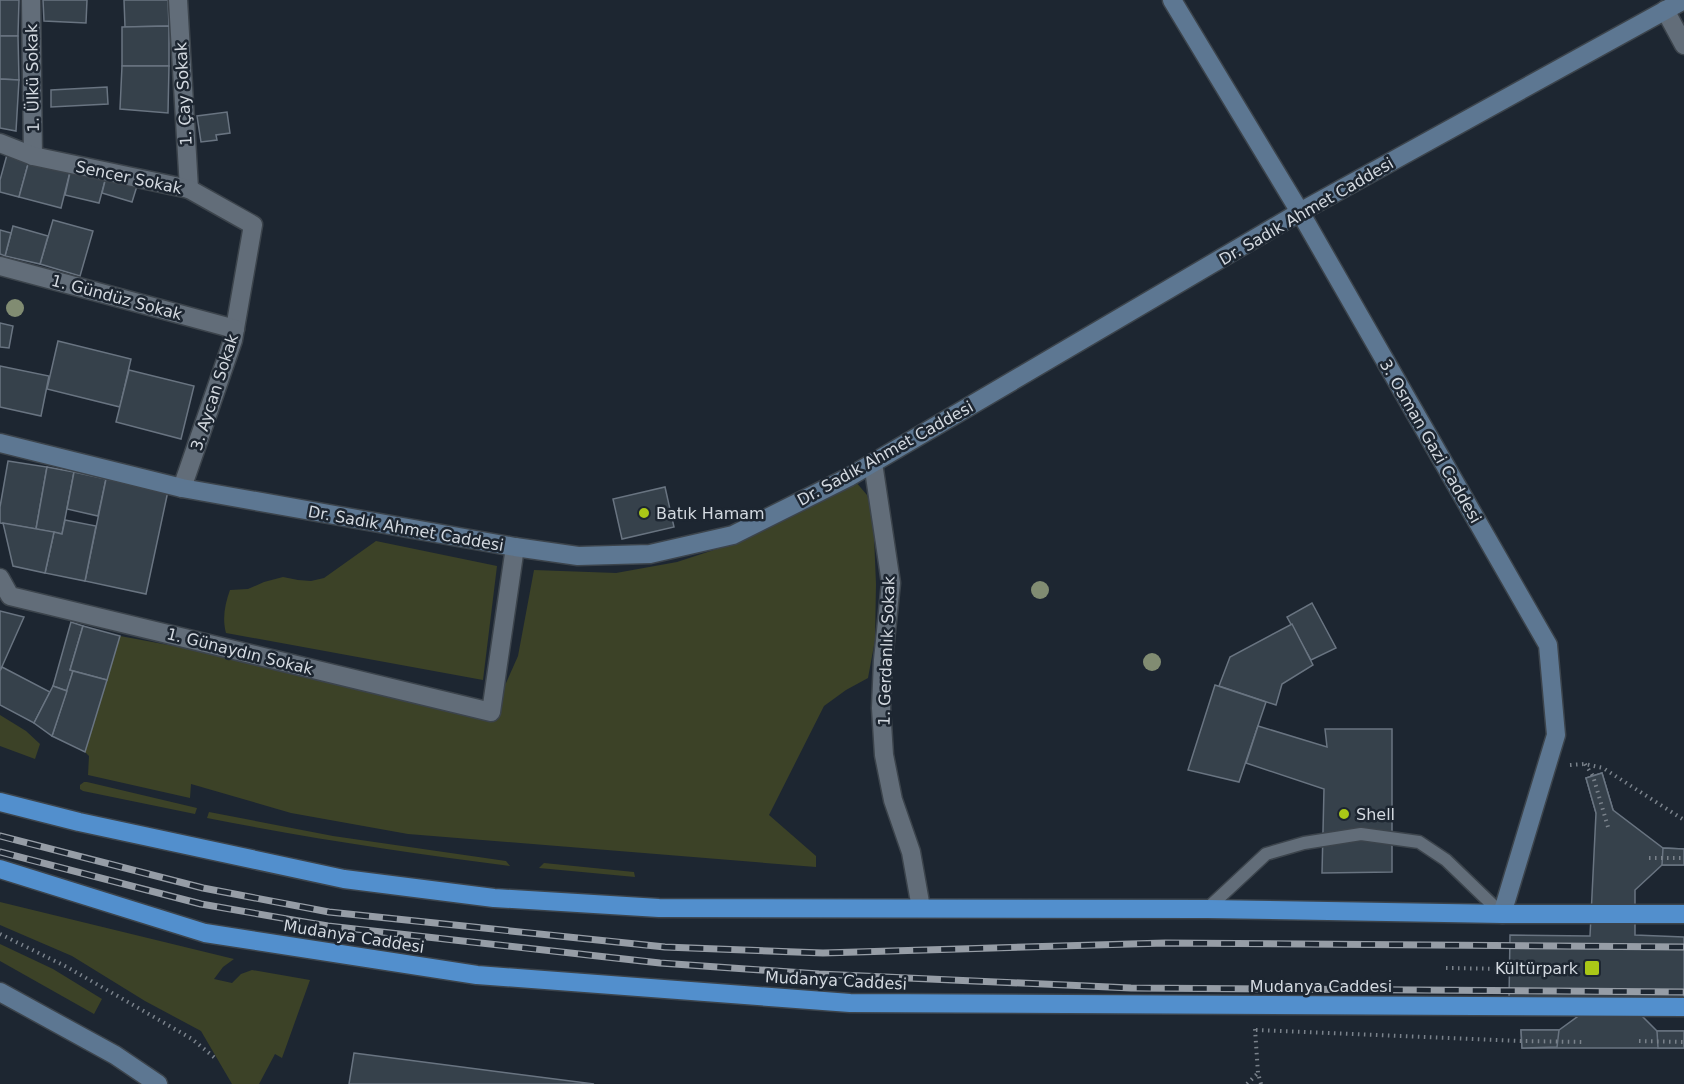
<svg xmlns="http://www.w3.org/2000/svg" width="1684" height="1084" font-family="'DejaVu Sans',sans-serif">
<rect width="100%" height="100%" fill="#1d2631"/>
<g fill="#3c4227">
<path d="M855,481L867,495L873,512L876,584L875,640L868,678L846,690L824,706L769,815L816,856V867L408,834L291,813L191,784L190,798L88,775L89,756L85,752L120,636L228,656L465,712L506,683L518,656L534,570L616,573L677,562L735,543Z"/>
<path d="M376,541L497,566L483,680L226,633C222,618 225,604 230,590L248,589L264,582L283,577L298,580L311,581L324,578Z"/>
<path d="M0,715L26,731L40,744L35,759L0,746Z"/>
<path d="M84,782H87L197,808L195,814L83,791L80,789V785Z"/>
<path d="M209,812L333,836L506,861L510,866C408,853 308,838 207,818Z"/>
<path d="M544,863L634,872L635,877L539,868Z"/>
<path d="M0,902L234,959L223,967L214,979L232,983L241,974L252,970L310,980L282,1058L275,1054L259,1084H232L201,1031L145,1001L72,956L0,925Z"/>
<path d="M0,944L53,969L102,999L94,1014L0,961Z"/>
</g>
<g fill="#36414b" stroke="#697481" stroke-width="1.5">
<path d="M0,0H19L18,36H0Z"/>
<path d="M43,0H87L86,23L44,21Z"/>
<path d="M124,0H168L169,26L125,27Z"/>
<path d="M169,26V66H122V27Z"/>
<path d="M0,36H18L19,80L0,79Z"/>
<path d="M122,66H169L168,113L120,109Z"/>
<path d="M0,79L19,80L16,131L0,128Z"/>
<path d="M107,87L108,104L51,107V90Z"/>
<path d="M227,112L230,133L216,135L217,140L201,142L197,116Z"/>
<path d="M8,151L30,157L19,197L0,192V180Z"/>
<path d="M30,157L71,168L61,208L19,197Z"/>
<path d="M71,168L106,177L99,203L65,195Z"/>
<path d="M106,177L137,186L132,202L102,193Z"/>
<path d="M53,220L93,231L80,276L40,264Z"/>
<path d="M13,226L48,236L40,264L5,256Z"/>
<path d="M0,230L11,233L5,256L0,254Z"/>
<path d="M0,323L13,326L9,348L0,347Z"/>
<path d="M58,341L131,359L120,407L47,389Z"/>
<path d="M0,366L49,376L41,416L0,407Z"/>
<path d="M129,370L194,386L181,439L116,422Z"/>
<path d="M8,461L47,467L36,529L0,523V507Z"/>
<path d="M47,467L74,472L62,534L36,529Z"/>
<path d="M74,472L106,479L98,516L67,509Z"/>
<path d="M106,479L168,491L146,594L85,581Z"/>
<path d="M665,487L674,527L622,539L613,499Z"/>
<path d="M65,520L96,526L85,581L45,573L54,532L62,534Z"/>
<path d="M3,523L54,532L45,573L13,566Z"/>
<path d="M1312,603L1336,648L1311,660L1287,617Z"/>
<path d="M0,611L24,617L0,671Z"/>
<path d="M71,622L83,626L70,670L73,671L67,691L53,686Z"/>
<path d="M1292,624L1313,665L1282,684L1276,705L1219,686L1230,657Z"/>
<path d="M83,626L120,636L107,680L70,670Z"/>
<path d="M2,667L50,692L34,723L0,705V671Z"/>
<path d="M73,671L107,680L85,752L52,736Z"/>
<path d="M1215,685L1266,702L1239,782L1188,770Z"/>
<path d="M53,686L67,691L52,736L34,723Z"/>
<path d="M1258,726L1327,747L1325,729H1392V872L1322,873L1324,789L1246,763Z"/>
<path d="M1602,773L1613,810L1596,813L1586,778Z"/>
<path d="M1602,773L1613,810L1663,848L1684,849V865H1662L1635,890V935L1684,937V1001L1633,1007L1657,1031H1684V1048H1522L1521,1030H1559L1588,1009L1509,999L1510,935L1590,936L1596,813L1586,778Z"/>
<path d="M1663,848L1684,849V865H1662Z"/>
<path d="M1521,1030H1559L1557,1047L1522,1048Z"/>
<path d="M1657,1031H1684V1048H1658Z"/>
<path d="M354,1053L594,1084H349Z"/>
</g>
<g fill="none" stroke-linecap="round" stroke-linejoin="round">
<g stroke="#3c444c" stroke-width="15">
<path id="lane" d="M1207,909L1266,854L1304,843L1361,834L1419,842L1446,860L1502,914"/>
</g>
<g stroke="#3c444c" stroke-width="21">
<g id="street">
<path d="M31,0L33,156"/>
<path d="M178,0L189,189"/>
<path d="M1665,10L1684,45"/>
<path d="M0,143L33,156L189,189L253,225L233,340L182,488"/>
<path d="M0,266L235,329"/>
<path d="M873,463L891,583L883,660L881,708L884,755L893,800L911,852L921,908"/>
<path d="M0,578L10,596L491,712L515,547"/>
</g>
</g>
<g stroke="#3c444c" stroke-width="21">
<g id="secondary">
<path d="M1172,0L1300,212L1548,645L1556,735L1502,914"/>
<path d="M0,443L182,488L515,547L578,556L650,554L733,535L849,477L1300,212L1684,0"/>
<path d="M0,992L115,1055L158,1084"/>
</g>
</g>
<g stroke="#3c444c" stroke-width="21">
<g id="highway">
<path d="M0,802L79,822L344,879L494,898L659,908L1207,909L1502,914H1684"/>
<path d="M0,869L205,933L477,975L850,1003L1684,1007"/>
</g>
</g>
<g stroke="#7a828b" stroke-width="4" stroke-dasharray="1.5 4.5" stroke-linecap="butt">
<path d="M1585,764L1593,776L1608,827"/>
<path d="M1570,765L1585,764L1603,768L1684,820"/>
<path d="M1649,858H1684"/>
<path d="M0,934L67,967L192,1039L215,1058"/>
<path d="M1446,968L1509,969"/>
<path d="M1255,1029L1258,1073L1261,1084"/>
<path d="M1256,1030L1521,1041L1585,1042"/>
<path d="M1639,1041L1684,1042"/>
<path d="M1247,1084L1258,1073"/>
</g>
<use href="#lane" stroke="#626d79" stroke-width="12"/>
<use href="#street" stroke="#626d79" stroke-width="18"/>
<use href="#secondary" stroke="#5d7792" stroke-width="18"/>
<use href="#highway" stroke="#528fcd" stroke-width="18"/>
<g stroke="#969da6" stroke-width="7">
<g id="rail">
<path d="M0,836L203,888L329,912L665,947L823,953L1165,943L1684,947"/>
<path d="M0,852L201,904L328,926L660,963L819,974L1131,988L1684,992"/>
</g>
</g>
<use href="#rail" stroke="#1d2631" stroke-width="4.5" stroke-dasharray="14" stroke-linecap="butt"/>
</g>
<g fill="#818c72">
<circle cx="15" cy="308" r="9"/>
<circle cx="1040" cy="590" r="9"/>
<circle cx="1152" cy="662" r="9"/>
</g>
<g fill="#aac717" stroke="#1d2631" stroke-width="2">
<circle cx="644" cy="513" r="6"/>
<circle cx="1344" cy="814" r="6"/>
<rect x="1584" y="960" width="16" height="16" rx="3"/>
</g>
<g text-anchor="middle" stroke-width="5" stroke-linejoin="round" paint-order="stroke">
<g font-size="16" fill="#d3d9e0" stroke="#1d2631">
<text transform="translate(32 78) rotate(-91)" y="6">1. Ülkü Sokak</text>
<text transform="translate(183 94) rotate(-93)" y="6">1. Çay Sokak</text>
<text transform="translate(129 177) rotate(12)" y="6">Sencer Sokak</text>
<text transform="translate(1306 211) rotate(-30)" y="6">Dr. Sadık Ahmet Caddesi</text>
<text transform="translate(117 297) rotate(15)" y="6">1. Gündüz Sokak</text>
<text transform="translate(214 392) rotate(-72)" y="6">3. Aycan Sokak</text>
<text transform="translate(1431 441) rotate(60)" y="6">3. Osman Gazi Caddesi</text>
<text transform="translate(885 453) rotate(-29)" y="6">Dr. Sadık Ahmet Caddesi</text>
<text transform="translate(406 528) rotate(10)" y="6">Dr. Sadık Ahmet Caddesi</text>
<text transform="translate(240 651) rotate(14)" y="6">1. Günaydın Sokak</text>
<text transform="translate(886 651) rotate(-88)" y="6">1. Gerdanlık Sokak</text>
<text transform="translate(354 936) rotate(9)" y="6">Mudanya Caddesi</text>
<text transform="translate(836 980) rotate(3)" y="6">Mudanya Caddesi</text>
<text x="1321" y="992">Mudanya Caddesi</text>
</g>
<g font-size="16" fill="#d3d9e0" stroke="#1d2631" text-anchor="start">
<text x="656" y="519">Batık Hamam</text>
<text x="1356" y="820">Shell</text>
<text x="1578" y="974" text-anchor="end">Kültürpark</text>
</g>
</g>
</svg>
